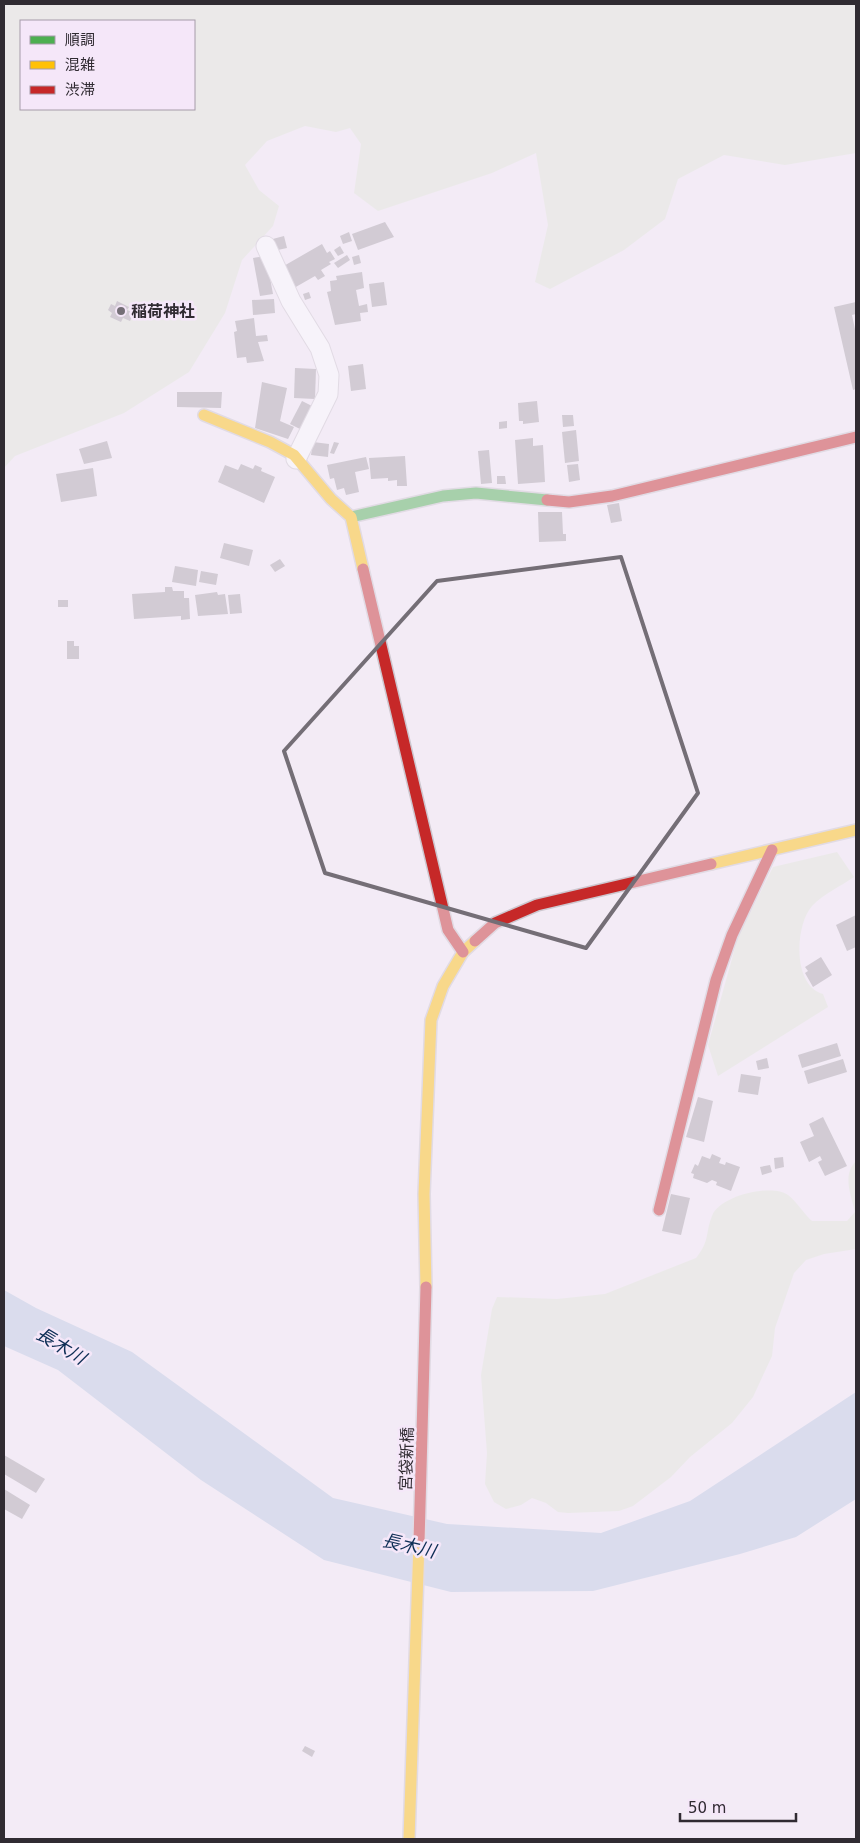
<svg xmlns="http://www.w3.org/2000/svg" width="860" height="1843" font-family="'DejaVu Sans','Noto Sans JP',sans-serif">
<rect width="100%" height="100%" fill="#f3ebf5"/>
<g fill="#e2e7da" fill-rule="evenodd">
<path d="M4,4H856V153L785,165L724,155L678,179L665,219L624,250L550,289L535,282L548,225L536,153L492,173L378,211L354,193L361,144L350,128L336,132L305,126L267,141L245,165L259,190L279,206L273,226L242,260L225,313L189,372L124,413L15,456L4,468ZM21,21H194V109H21Z"/>
<path d="M837,852L854,877C841,886 823,894 812,906C795,925 792,986 823,994L828,1007L718,1076L708,1045L738,937L773,867Z"/>
<path d="M856,1161V1249L824,1254L806,1260L794,1273L775,1328L772,1356L753,1397L732,1423L690,1457L671,1477L633,1506L619,1511L568,1513L558,1512L546,1503L532,1498L521,1505L506,1509L494,1502L485,1484L487,1453L481,1375L492,1309L497,1297L557,1299L605,1294L696,1258C710,1241 705,1234 712,1216C719,1196 772,1183 788,1195C797,1202 804,1214 812,1221H847L855,1212C851,1195 842,1175 856,1161Z"/>
</g>
<path fill="#bccae3" d="M4,1290L36,1308L132,1352L333,1498L447,1524L601,1533L690,1501L856,1392V1499L796,1537L740,1554L593,1591L451,1592L324,1560L201,1480L58,1370L4,1346Z"/>
<g fill="#aaa4ab">
<path d="M385,222L394,237L358,250L352,234Z"/>
<path d="M349,232L352,241L343,244L340,236Z"/>
<path d="M284,236L287,248L273,251L269,240Z"/>
<path d="M322,244L327,253L330,251L335,259L329,262L331,264L321,270L325,276L318,280L315,276L294,288L282,267Z"/>
<path d="M340,246L344,253L338,256L334,250Z"/>
<path d="M347,255L350,260L338,268L334,263Z"/>
<path d="M359,255L361,263L354,265L352,257Z"/>
<path d="M266,256L273,294L260,296L253,258Z"/>
<path d="M362,272L364,288L356,290L359,306L367,304L368,312L360,313L361,321L335,325L327,292L331,291L330,281L337,280L336,276Z"/>
<path d="M384,282L387,305L372,307L369,284Z"/>
<path d="M309,292L311,298L305,300L303,294Z"/>
<path d="M274,299L275,313L253,315L252,300Z"/>
<path d="M117,301L129,307L127,310L134,313L130,321L123,318L121,322L110,317L112,313L108,310L111,304L115,306Z"/>
<path d="M856,302V314L852,315L856,334V389L853,390L834,307Z"/>
<path d="M254,318L256,336L267,335L268,341L258,342L264,361L247,363L246,357L237,358L234,332L237,331L235,321Z"/>
<path d="M363,364L366,389L351,391L348,366Z"/>
<path d="M295,368L316,369L315,399L294,398Z"/>
<path d="M262,382L287,388L280,421L294,427L288,439L255,428Z"/>
<path d="M177,392H222L221,408L177,407Z"/>
<path d="M302,401L314,407L302,430L290,424Z"/>
<path d="M537,401L539,422L523,424V421H519L518,403Z"/>
<path d="M562,415H573L574,426L563,427Z"/>
<path d="M507,421V428L499,429V422Z"/>
<path d="M576,430L579,461L565,463L562,432Z"/>
<path d="M533,438V446L543,445L545,482L518,484L515,440Z"/>
<path d="M107,441L112,458L84,464L79,449Z"/>
<path d="M313,442L329,444L328,457L311,455Z"/>
<path d="M334,442L339,443L334,454L330,453Z"/>
<path d="M489,450L492,483L481,484L478,451Z"/>
<path d="M405,456L407,486H397V480L388,481V478L371,479L369,458Z"/>
<path d="M366,457L369,469L355,472L359,492L346,495L344,488L337,490L334,478L330,479L327,465Z"/>
<path d="M241,464L253,469L255,465L262,468L261,471L275,477L264,503L218,482L225,465L238,470Z"/>
<path d="M578,464L580,480L569,482L567,465Z"/>
<path d="M93,468L97,496L61,502L56,474Z"/>
<path d="M497,476H505L506,484H497Z"/>
<path d="M619,503L622,521L611,523L607,505Z"/>
<path d="M538,512H562L563,534H566V541L539,542Z"/>
<path d="M224,543L253,550L249,566L220,558Z"/>
<path d="M280,559L285,566L275,572L270,565Z"/>
<path d="M175,566L198,570L196,586L172,582Z"/>
<path d="M201,571L218,574L216,585L199,582Z"/>
<path d="M165,587H172L173,591H184V598H189L190,619L181,620V616L134,619L132,594L165,592Z"/>
<path d="M217,592L218,595L225,594L228,614L198,616L195,595Z"/>
<path d="M240,594L242,613L230,614L228,595Z"/>
<rect x="58" y="600" width="10" height="7"/>
<path d="M67,641H74V646H79V659H67Z"/>
<path d="M856,915V947L847,951L836,925Z"/>
<path d="M821,957L832,975L813,987L805,973L808,971L805,967Z"/>
<path d="M837,1043L841,1056L802,1068L798,1055Z"/>
<path d="M767,1058L769,1068L758,1070L756,1061Z"/>
<path d="M843,1059L847,1072L808,1084L804,1071Z"/>
<path d="M741,1074L761,1077L758,1095L738,1092Z"/>
<path d="M698,1097L713,1101L704,1142L686,1137Z"/>
<path d="M823,1117L847,1166L825,1176L818,1162L822,1160L820,1156L809,1162L800,1142L814,1136L809,1124Z"/>
<path d="M712,1154L721,1158L719,1163L725,1165L726,1162L740,1167L731,1191L716,1185L717,1182L712,1180L707,1183L693,1178L694,1174L691,1173L695,1164L698,1166L702,1156L710,1159Z"/>
<path d="M783,1157L784,1167L775,1169L774,1158Z"/>
<path d="M770,1165L772,1172L762,1175L760,1167Z"/>
<path d="M671,1194L690,1198L681,1235L662,1231Z"/>
<path d="M4,1455L45,1479L36,1493L4,1474Z"/>
<path d="M4,1489L30,1505L22,1519L4,1509Z"/>
<path d="M305,1746L315,1751L312,1757L302,1751Z"/>
</g>
<g fill="none" stroke-linecap="round" stroke-linejoin="round">
<g stroke="#cdc7cf" stroke-width="21">
<path id="street" d="M266,246L291,301L320,348L329,375L328,394L296,459"/>
</g>
<g stroke="#cdc7cf" stroke-width="14">
<path id="fast" d="M351,517L443,496L476,493L547,500"/>
</g>
<g stroke="#cdc7cf" stroke-width="14">
<g id="slow">
<path d="M204,415L270,442L294,455L331,499L351,517L363,569"/>
<path d="M711,864L856,830"/>
<path d="M426,1287L424,1194L431,1020L443,986L463,952L475,941"/>
<path d="M409,1839L419,1542"/>
</g>
</g>
<g stroke="#cdc7cf" stroke-width="14">
<g id="jam">
<path d="M547,500L569,502L612,496L856,437"/>
<path d="M363,569L448,930L463,952"/>
<path d="M475,941L495,923L537,905L711,864"/>
<path d="M659,1210L716,980L732,935L772,850"/>
<path d="M419,1542L426,1287"/>
</g>
</g>
<use href="#street" stroke="#fdfcfe" stroke-width="19"/>
<use href="#fast" stroke="#4caf50" stroke-width="11"/>
<use href="#slow" stroke="#ffc107" stroke-width="11"/>
<use href="#jam" stroke="#c62828" stroke-width="11"/>
</g>
<path d="M0 0H860V1843H0ZM621,557L698,793L586,948L325,873L284,751L437,581Z" fill="#f3ebf5" fill-opacity=".55" fill-rule="evenodd"/>
<path fill="none" stroke="#746e76" stroke-width="4" stroke-linejoin="round" d="M621,557L698,793L586,948L325,873L284,751L437,581Z"/>
<circle fill="#746e76" stroke="#f5e7f9" stroke-width="2" cx="121" cy="311" r="5"/>
<g text-anchor="middle" stroke-width="5" stroke-linejoin="round" paint-order="stroke">
<g font-size="16" font-weight="bold" fill="#302b32" stroke="#f5e7f9" text-anchor="start">
<text x="131" y="317">稲荷神社</text>
</g>
<g font-size="16" fill="#302b32" stroke="#f5e7f9">
<text transform="translate(406 1459) rotate(-88)" y="6">宮袋新橋</text>
</g>
<g font-size="18" font-style="italic" fill="#0d2e55" stroke="#f5e7f9">
<text transform="translate(61 1346) rotate(31)" y="6">長木川</text>
<text transform="translate(409 1546) rotate(13)" y="6">長木川</text>
</g>
</g>
<rect width="860" height="1843" fill="none" stroke="#302b32" stroke-width="10"/>
<rect x="20" y="20" width="175" height="90" fill="#f5e7f9" stroke="#a69ca9"/>
<rect x="30" y="36" width="25" height="8" fill="#4caf50" stroke="#a69ca9"/>
<text x="65" y="45" font-size="15" fill="#302b32">順調</text>
<rect x="30" y="61" width="25" height="8" fill="#ffc107" stroke="#a69ca9"/>
<text x="65" y="70" font-size="15" fill="#302b32">混雑</text>
<rect x="30" y="86" width="25" height="8" fill="#c62828" stroke="#a69ca9"/>
<text x="65" y="95" font-size="15" fill="#302b32">渋滞</text>
<path d="M680 1813v8h116v-8" fill="none" stroke="#302b32" stroke-width="2.5"/>
<text x="688" y="1813" font-size="15" fill="#302b32" stroke="#f5e7f9" stroke-width="4" paint-order="stroke">50 m</text>
</svg>
